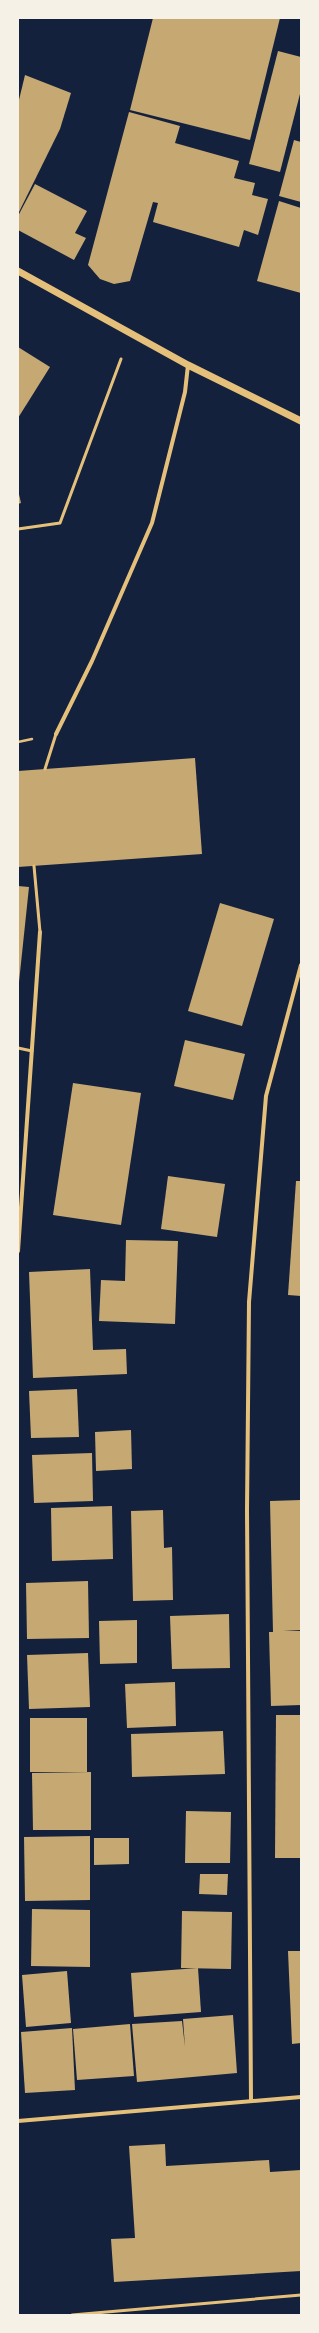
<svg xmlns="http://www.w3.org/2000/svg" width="319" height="2333" font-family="Arial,sans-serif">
<rect width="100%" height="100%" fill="#14213d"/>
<g fill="#c6a872">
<path d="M153,18H280L250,140L130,110Z"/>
<path d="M278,51L301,57V90L280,172L249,164Z"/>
<path d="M25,75L71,93L60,129L18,214V104Z"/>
<path d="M129,112L180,126L175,143L239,161L234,178L255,183L252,195L268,199L258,235L244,230L239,247L153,222L158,203L153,202L130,281L114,284L100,279L88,265Z"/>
<path d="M294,140L301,142V202L279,196Z"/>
<path d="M35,184L87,211L75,233L86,238L74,260L18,230V216Z"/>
<path d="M279,201L301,208V293L257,281Z"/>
<path d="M18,347L50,367L18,418Z"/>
<path d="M18,490L21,503L18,504Z"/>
<path d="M195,758L202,854L18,867V771Z"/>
<path d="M18,886L29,887L19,982H18Z"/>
<path d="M220,903L274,919L242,1026L188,1011Z"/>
<path d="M185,1040L245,1054L233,1100L174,1086Z"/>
<path d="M73,1083L141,1093L121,1225L53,1215Z"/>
<path d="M168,1176L225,1184L217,1237L161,1229Z"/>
<path d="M296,1181H301V1296L288,1295Z"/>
<path d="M126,1240L178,1241L175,1324L99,1321L101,1280L125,1281Z"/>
<path d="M90,1269L93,1350L126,1349L127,1374L33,1378L29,1272Z"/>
<path d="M77,1389L79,1437L31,1438L29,1391Z"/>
<path d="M131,1430L132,1469L96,1471L95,1432Z"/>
<path d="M92,1453L93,1501L34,1503L32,1455Z"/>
<path d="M301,1500V1630L283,1631H301V1705L271,1706L269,1632H273L270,1501Z"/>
<path d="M112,1506L113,1559L52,1561L51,1508Z"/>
<path d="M163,1510L164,1548L172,1547L173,1600L133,1601L131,1511Z"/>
<path d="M88,1581L89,1638L27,1639L26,1583Z"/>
<path d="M229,1614L230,1668L172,1669L170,1616Z"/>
<path d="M137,1620V1663L100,1664L99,1621Z"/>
<path d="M88,1653L90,1707L29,1709L27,1655Z"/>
<path d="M175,1682L176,1726L127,1728L125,1684Z"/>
<path d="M276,1715H301V1858H275Z"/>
<rect x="30" y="1718" width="57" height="54"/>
<path d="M223,1731L225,1774L132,1777L131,1734Z"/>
<path d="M91,1772V1830H33L32,1773Z"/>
<path d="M186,1811L231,1812L230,1863H185Z"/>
<path d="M90,1836V1900L25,1901L24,1837Z"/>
<path d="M94,1838H129V1864L94,1865Z"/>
<path d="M200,1874H228L227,1895L199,1894Z"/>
<path d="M32,1909L90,1910V1967L31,1966Z"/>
<path d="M182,1911L232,1912L231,1969L181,1968Z"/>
<path d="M288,1951H301V2043L292,2044Z"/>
<path d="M198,1968L201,2012L134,2017L131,1973Z"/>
<path d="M67,1971L71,2023L26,2027L22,1975Z"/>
<path d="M233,2015L237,2073L137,2082L132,2024L182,2021L185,2047L183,2019Z"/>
<path d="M130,2024L134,2076L77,2080L73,2029Z"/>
<path d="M72,2028L75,2090L25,2093L21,2032Z"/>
<path d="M165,2144L166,2166L269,2160L270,2172L301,2170V2271L114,2282L111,2239L135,2238L129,2146Z"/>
</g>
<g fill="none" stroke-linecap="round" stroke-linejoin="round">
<path stroke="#e5c07b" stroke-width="2.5" d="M18,742L32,739"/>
<g stroke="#e5c07b" stroke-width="3">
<path d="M18,529L60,523L121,359"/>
<path d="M45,769L56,734"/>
<path d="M34,866L40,932"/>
<path d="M18,1048L32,1051"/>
<path d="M72,2315L301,2295"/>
</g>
<g stroke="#e5c07b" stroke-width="4">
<path d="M56,734L92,661L152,523L185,392L188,365"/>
<path d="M18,1251L40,932"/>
<path d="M251,2100L247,1510L249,1302L266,1096L301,965"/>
<path d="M18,2121L301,2097"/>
</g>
<path stroke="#e5c07b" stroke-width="7" d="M18,271L188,365L301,421"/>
</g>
<rect width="319" height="2333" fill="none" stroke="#f6f1e7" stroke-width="38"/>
</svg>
